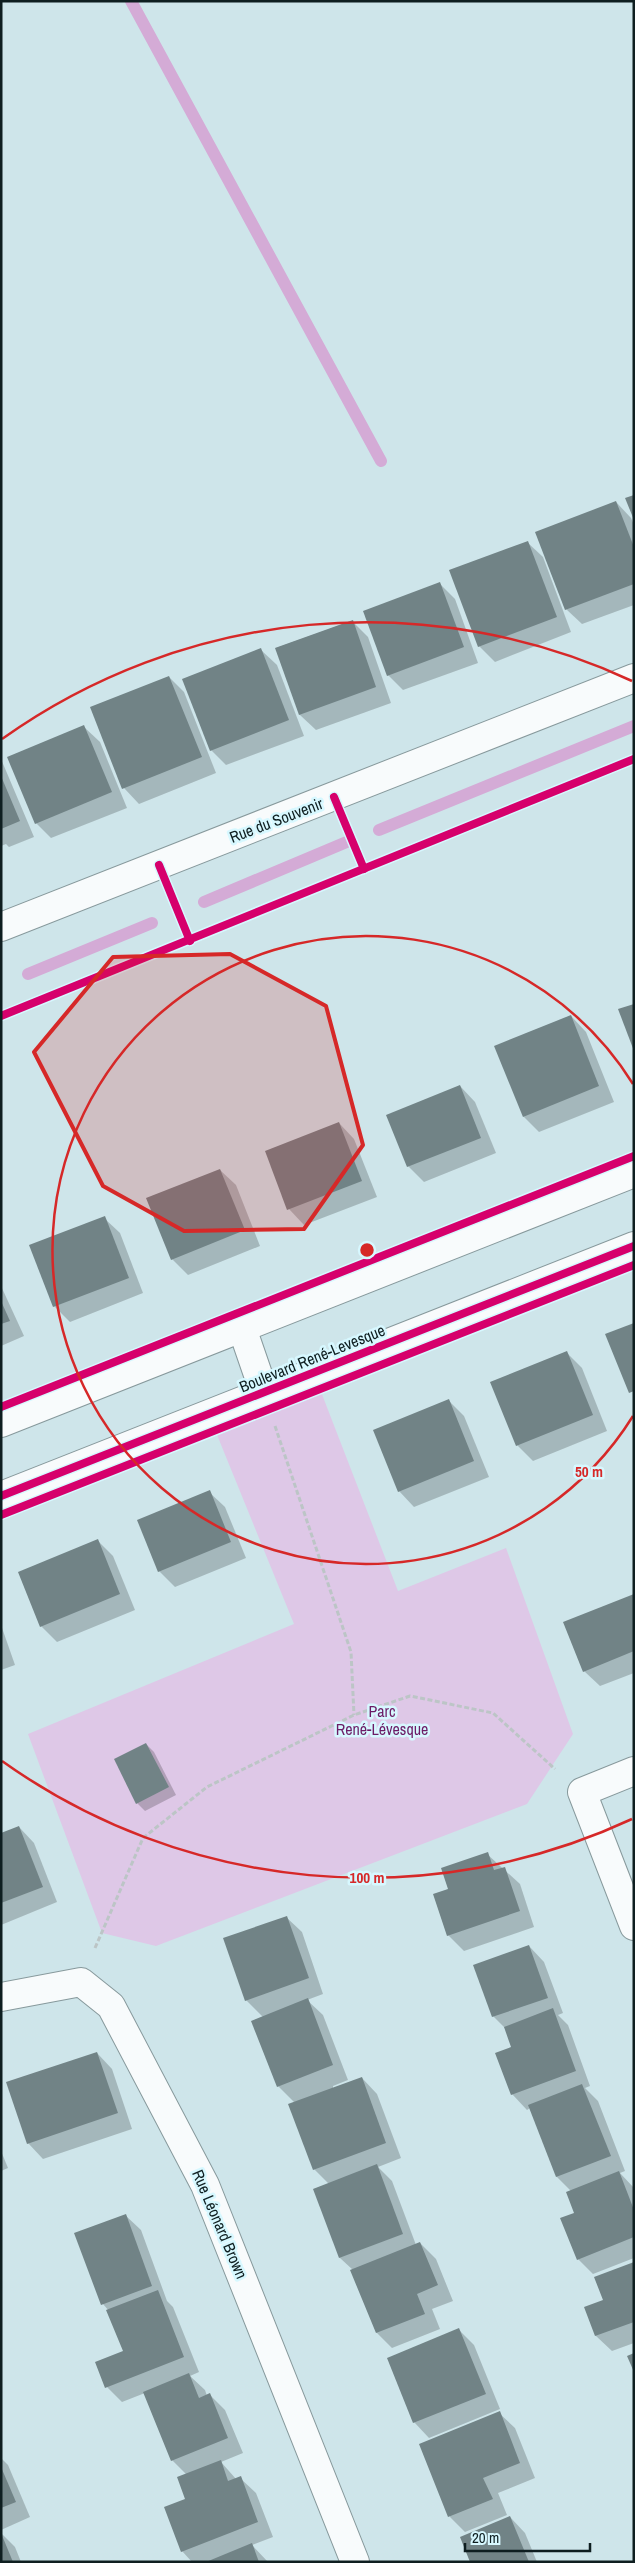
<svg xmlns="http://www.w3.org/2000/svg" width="635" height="2563" font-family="'Archivo Narrow',sans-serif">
<rect width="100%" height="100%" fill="#cee5ea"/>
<path fill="#dec8e7" d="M318,1384L398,1591L506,1548L573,1734L527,1804L156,1946L102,1933L28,1734L294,1624L213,1425Z"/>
<g fill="#0003">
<path d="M616,502L631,518L634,525V605L582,624L566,609Z"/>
<path d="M527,542L543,557L571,632L495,662L479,646Z"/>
<path d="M440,584L455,599L478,663L403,690L388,675Z"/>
<path d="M352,621L368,637L391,703L316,730L300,715L276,648Z"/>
<path d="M261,650L277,665L304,736L226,765L211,750Z"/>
<path d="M169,677L184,692L216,773L139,804L124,788L92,708Z"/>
<path d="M84,727L100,742L127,808L51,838L36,823Z"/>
<path d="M1,759L34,837L9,847L6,844L1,846Z"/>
<path d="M571,1016L586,1032L614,1102L539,1132L524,1117Z"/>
<path d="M460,1086L475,1102L496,1153L424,1182L408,1166Z"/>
<path d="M339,1123L354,1139L377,1197L304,1225L289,1209Z"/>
<path d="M220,1170L236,1185L260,1246L188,1275L172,1259Z"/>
<path d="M104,1218L120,1233L143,1293L70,1322L54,1306Z"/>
<path d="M1,1286L24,1336L1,1346Z"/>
<path d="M567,1353L582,1368L607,1431L533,1461L517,1445Z"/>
<path d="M449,1401L464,1416L489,1477L414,1507L399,1491Z"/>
<path d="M209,1492L225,1507L246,1558L175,1587L159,1571Z"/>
<path d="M98,1541L113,1556L135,1610L57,1642L41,1626Z"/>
<path d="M634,1595V1673L600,1686L584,1671Z"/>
<path d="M1,1625L15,1665L1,1670Z"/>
<path d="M146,1744L154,1752L176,1795L145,1811L137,1803Z"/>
<path d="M19,1827L34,1843L57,1902L1,1925V1834Z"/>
<path d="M487,1854L520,1884L534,1927L464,1951L448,1935L450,1890Z"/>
<path d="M286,1917L302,1932L323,1994L307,2000L323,2015L348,2080L333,2086V2089L362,2078L377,2094L401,2158L378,2167L392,2181L416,2245L420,2243L436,2259L453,2301L432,2309L440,2329L392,2348L377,2333L353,2270L340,2258L314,2189L329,2184L314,2169L295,2103L278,2086L263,2017L246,2000Z"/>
<path d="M529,1946L544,1962L563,2013L558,2015L568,2025L590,2086L585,2088L598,2101L625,2171L620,2173L634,2188V2258L593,2274L578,2259L576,2213L571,2191L557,2177L530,2108L527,2110L512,2094L513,2048L506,2029L493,2016Z"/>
<path d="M97,2053L112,2069L132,2129L43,2159L28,2143Z"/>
<path d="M1,2151L8,2168L1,2171Z"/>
<path d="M125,2215L141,2230L167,2301L173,2307L199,2372L190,2376L205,2390L207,2396L210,2395L225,2410L243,2453L221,2462L236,2479L240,2478L256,2493L273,2537L252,2545L268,2562H192L182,2551L187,2500V2475L172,2460L145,2393L122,2402L107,2387L124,2352L109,2311L103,2304L76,2234Z"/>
<path d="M634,2263V2343L612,2351L596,2336L586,2308L605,2301Z"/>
<path d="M459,2330L474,2345L500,2409L429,2438L414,2422Z"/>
<path d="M499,2413L515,2428L535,2478L498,2493L507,2515L465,2532L450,2517L421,2445Z"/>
<path d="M1,2458L8,2465L30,2517L1,2530Z"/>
<path d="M510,2517L525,2533L537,2562H471Z"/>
<path d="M1,2533L15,2547L21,2562H1Z"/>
</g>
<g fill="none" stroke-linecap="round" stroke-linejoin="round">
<g stroke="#d4abd6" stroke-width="12">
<path d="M131,1L381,461"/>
<path d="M379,830L634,726"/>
<path d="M204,902L349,841"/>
<path d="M28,974L152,923"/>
</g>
</g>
<g fill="#718386">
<path d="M634,495V520L625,498Z"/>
<path d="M616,501L634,547V584L565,610L535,532Z"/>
<path d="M528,541L557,617L478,647L449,570Z"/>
<path d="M440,582L464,647L387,676L363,611Z"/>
<path d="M353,620L376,687L299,715L275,648Z"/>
<path d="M261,648L289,720L210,751L182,679Z"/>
<path d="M169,676L202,757L122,789L90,707Z"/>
<path d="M84,725L112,792L35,824L7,757Z"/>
<path d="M1,776L20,821L1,829Z"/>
<path d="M634,1004V1051L618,1009Z"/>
<path d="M571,1015L599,1086L523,1117L494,1046Z"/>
<path d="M460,1085L481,1138L407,1167L386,1115Z"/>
<path d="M339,1122L362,1181L287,1210L265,1151Z"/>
<path d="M220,1169L245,1230L171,1260L146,1198Z"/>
<path d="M105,1216L129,1278L53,1307L29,1245Z"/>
<path d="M1,1301L10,1321L1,1324Z"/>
<path d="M634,1323V1391L629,1393L605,1334Z"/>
<path d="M567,1351L593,1415L516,1446L490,1382Z"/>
<path d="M449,1399L474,1461L398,1492L373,1430Z"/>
<path d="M210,1490L231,1542L158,1572L137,1520Z"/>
<path d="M98,1539L120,1594L40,1627L18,1572Z"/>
<path d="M634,1594V1651L583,1672L563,1622Z"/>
<path d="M146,1743L169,1787L136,1804L114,1759Z"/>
<path d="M19,1826L43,1887L1,1903V1833Z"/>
<path d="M488,1852L494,1870L505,1867L520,1911L447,1936L433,1894L448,1889L441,1868Z"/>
<path d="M287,1916L309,1978L245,2001L223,1938Z"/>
<path d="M529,1945L548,1998L492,2017L473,1965Z"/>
<path d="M308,1998L333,2065L277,2087L251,2021Z"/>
<path d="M553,2008L576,2071L511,2095L495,2053L511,2047L504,2027Z"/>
<path d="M97,2052L118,2113L27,2144L6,2082Z"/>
<path d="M362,2077L386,2143L313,2170L288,2104Z"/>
<path d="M582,2084L611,2156L556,2177L528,2105Z"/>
<path d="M377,2164L403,2234L339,2258L313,2189Z"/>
<path d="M619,2171L634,2210V2237L577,2260L560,2218L574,2213L566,2192Z"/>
<path d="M126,2214L152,2286L101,2305L74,2233Z"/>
<path d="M420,2242L438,2285L417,2294L425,2314L376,2333L350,2270Z"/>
<path d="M634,2262V2322L595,2336L584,2307L603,2300L594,2277Z"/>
<path d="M158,2290L184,2357L105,2388L95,2362L123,2351L106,2310Z"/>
<path d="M459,2328L486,2394L413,2423L387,2358Z"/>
<path d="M634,2353V2372L627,2356Z"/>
<path d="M189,2373L199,2398L210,2393L228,2438L171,2461L143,2392Z"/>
<path d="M500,2411L520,2463L483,2478L493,2499L448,2517L419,2444Z"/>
<path d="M221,2460L228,2481L241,2476L258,2522L181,2552L164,2507L185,2499L177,2477Z"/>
<path d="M1,2467L16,2502L1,2508Z"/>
<path d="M510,2516L529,2562H470L460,2537Z"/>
<path d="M1,2533L13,2562H1Z"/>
<path d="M252,2543L259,2562H206Z"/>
</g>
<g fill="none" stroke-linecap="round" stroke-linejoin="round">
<g stroke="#87999c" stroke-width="30">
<g id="minor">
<path d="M1,927L634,678"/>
<path d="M242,1328L264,1392"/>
<path d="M1,1423L634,1173"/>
<path d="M1,1496L634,1246"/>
<path d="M634,1771L582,1792L634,1926"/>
<path d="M1,1997L81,1982L111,2006L205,2185L355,2562"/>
</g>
</g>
<g stroke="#bcc5c6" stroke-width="3" stroke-dasharray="5 2.5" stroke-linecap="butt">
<path d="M275,1426L351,1652L354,1715"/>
<path d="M95,1948L143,1838L207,1787L354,1715L410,1696L493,1713L555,1769"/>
</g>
<use href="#minor" stroke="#f8fbfc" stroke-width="28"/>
<g stroke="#d7f8ff" stroke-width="11">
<g id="cycleway">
<path d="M334,797L364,869"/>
<path d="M159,865L190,941"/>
<path d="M1,1016L634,759"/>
<path d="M1,1407L634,1156"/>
<path d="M1,1496L634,1246"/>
<path d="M1,1515L634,1265"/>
</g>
</g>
<use href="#cycleway" stroke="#d6006c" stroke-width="8"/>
</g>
<path fill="#d62828" fill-opacity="0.2" stroke="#d62828" stroke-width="4" stroke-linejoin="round" d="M230,954L326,1006L363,1145L304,1229L184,1231L103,1186L34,1052L113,957Z"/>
<g fill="none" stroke="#d62828" stroke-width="2.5">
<path d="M633 1416A314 314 0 1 1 633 1084"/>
<path d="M632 1819A628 628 0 0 1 2 1761M2 739A628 628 0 0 1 632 681"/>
</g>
<g text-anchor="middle" stroke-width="5" stroke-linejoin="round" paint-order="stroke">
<g font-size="16" fill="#0e1e20" stroke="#d7f8ff">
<text transform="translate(276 820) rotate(-21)" y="6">Rue du Souvenir</text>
<text transform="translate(312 1358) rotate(-22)" y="6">Boulevard René-Levesque</text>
<text transform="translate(220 2224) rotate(67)" y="6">Rue Léonard Brown</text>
</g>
<g font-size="16" fill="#6c1c66" stroke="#d7f8ff">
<text x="382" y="1717">Parc<tspan x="382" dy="18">René-Lévesque</tspan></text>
</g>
</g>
<circle cx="367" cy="1250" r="8" fill="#d62828" stroke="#d7f8ff" stroke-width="2.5"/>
<g font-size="15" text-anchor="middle" font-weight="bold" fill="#d62828" stroke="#d7f8ff" stroke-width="5" stroke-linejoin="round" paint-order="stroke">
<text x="589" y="1477">50 m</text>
<text x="367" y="1883">100 m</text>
</g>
<rect width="635" height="2563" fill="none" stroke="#0e1e20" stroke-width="5"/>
<path d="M465 2543v8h125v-8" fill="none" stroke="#0e1e20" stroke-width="2.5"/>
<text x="472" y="2543" font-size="15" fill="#0e1e20" stroke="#d7f8ff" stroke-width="4" paint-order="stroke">20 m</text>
</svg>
